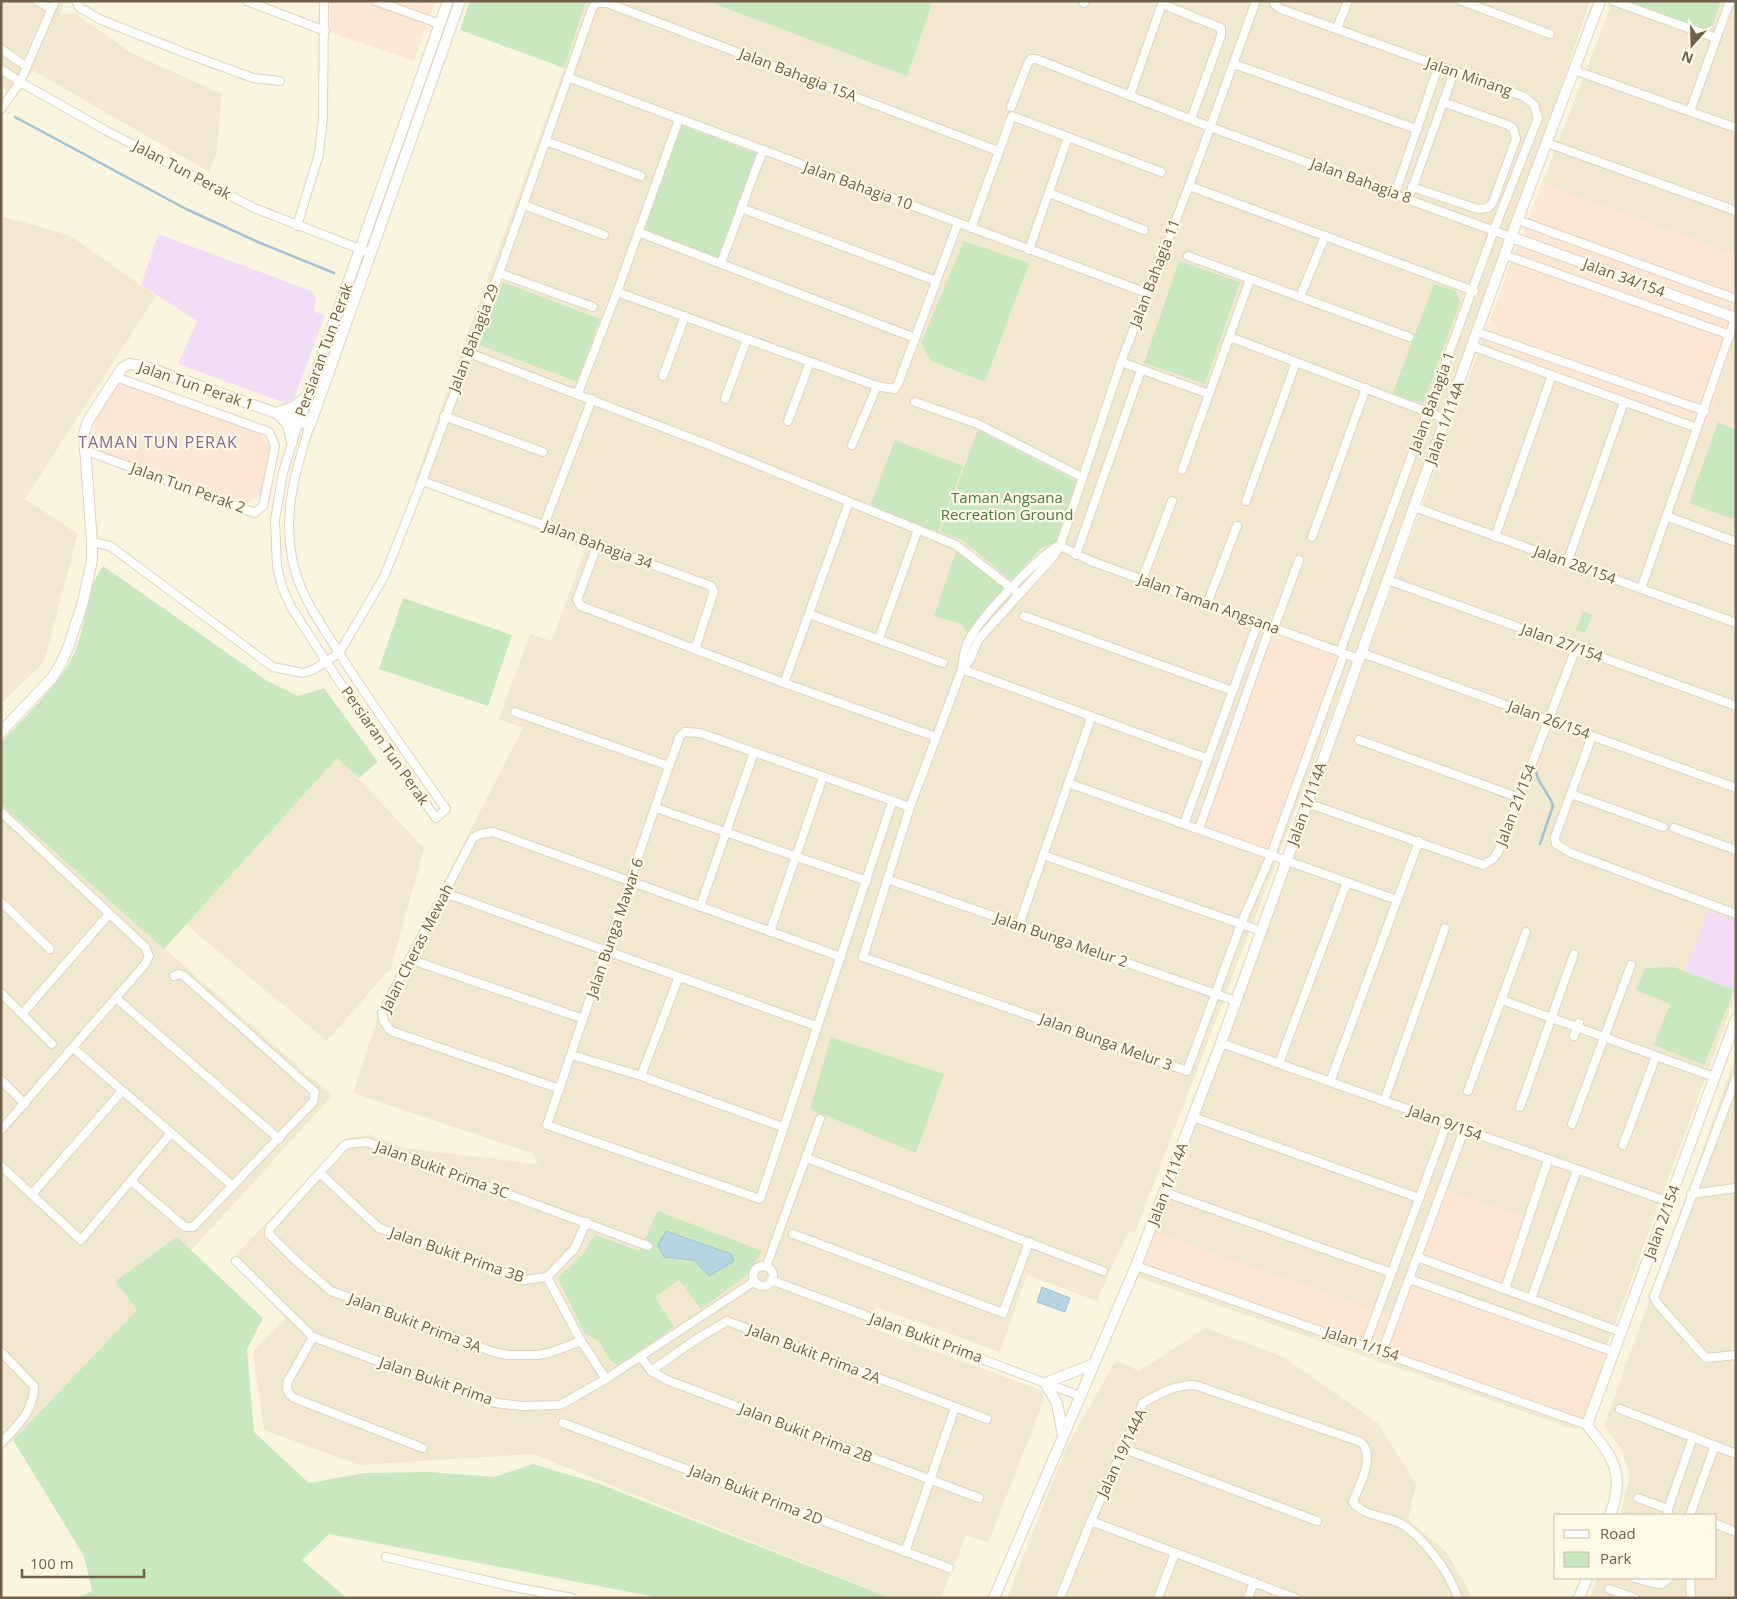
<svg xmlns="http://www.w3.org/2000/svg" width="1737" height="1599" font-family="'Open Sans',sans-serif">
<rect width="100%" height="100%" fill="#fbf5e0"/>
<g fill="#f2e8cf">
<path d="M1,1H64L60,15L75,13L131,53L222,94L216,155L209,172L34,71L7,91L1,87Z"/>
<path d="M586,1H707L907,75L933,1H1590L1509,241L1358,646L1135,1233L1128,1231L1097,1301L1027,1275L1000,1352L876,1307L869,1327L1043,1391V1403L988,1543L966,1535L941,1598H892L533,1454L359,1465L264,1430L253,1351L286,1319L230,1261L347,1138L370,1135L405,1148L538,1164L532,1153L353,1093L384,998L523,728L499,719L530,634L552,641L585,549L414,483L564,68Z"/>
<path d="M1613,1H1736V994L1576,1430L1134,1276L1220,1057L1516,249L1529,231L1528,220Z"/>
<path d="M1,216L69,235L156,296L25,499L78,534L44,662L1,704Z"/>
<path d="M338,757L424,848L391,968L327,1041L186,925Z"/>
<path d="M1,804L332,1096L190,1252L176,1238L115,1281L137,1310L1,1452Z"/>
<path d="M1736,1055V1598H1590L1597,1578H1716V1515H1620L1630,1477L1621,1448L1604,1427Z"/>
<path d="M1206,1328L1283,1357L1378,1423L1416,1484L1408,1519L1447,1553L1468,1589L1471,1598H1007L1066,1448L1116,1360L1139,1371Z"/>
</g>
<g fill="#fbe7d4">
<path d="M330,1H435L414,61L330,32Z"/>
<path d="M1542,183L1736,254V344L1731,343L1709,424L1695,419L1693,424L1484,350L1487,342L1483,340Z"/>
<path d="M120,381L258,431L271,449L262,493L245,506L101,454L92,424Z"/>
<path d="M1272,631L1340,655L1270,850L1203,828Z"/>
<path d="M1445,1189L1526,1216L1502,1285L1421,1255Z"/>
<path d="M1155,1232L1398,1318L1411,1281L1608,1353L1584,1421L1143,1265Z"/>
</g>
<g fill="#f2ddf7">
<path d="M158,234L312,291L316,300L313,311L325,315L294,399L285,403L178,364L197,321L141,285Z"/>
<path d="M1708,910L1736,921V985L1734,990L1685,971Z"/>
</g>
<g fill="#c9e8c0">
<path d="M470,1H586L564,68L460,30Z"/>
<path d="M707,1H933L907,76Z"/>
<path d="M1625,1H1721L1710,32Z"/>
<path d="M681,125L758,154L718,261L643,232Z"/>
<path d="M964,241L1029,263L985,382L931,361L921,343Z"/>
<path d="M1179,261L1240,282L1205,384L1144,363Z"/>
<path d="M503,282L600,319L577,382L479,345Z"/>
<path d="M1434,284L1456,291L1460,302L1424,403L1392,395Z"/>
<path d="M1718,422L1736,430V520L1689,503Z"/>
<path d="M978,430L1078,482L1057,542L1041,548L1012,581L962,540L940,532Z"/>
<path d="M895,440L963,466L938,532L870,506Z"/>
<path d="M956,551L1007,589L969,634L960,624L934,616Z"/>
<path d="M103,566L266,680L298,696L324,688L378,762L359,778L337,758L164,949L1,804V742C23,718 59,685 73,656C87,628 84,591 103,566Z"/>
<path d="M403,598L512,635L488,706L379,669Z"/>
<path d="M1583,611L1592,615L1585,633L1576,630Z"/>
<path d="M1674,967L1734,990L1704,1065L1654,1045L1670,1004L1636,990L1645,968Z"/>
<path d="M831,1037L944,1074L916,1153L810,1109Z"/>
<path d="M658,1211L762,1251L748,1274L701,1309L679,1280L655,1297L674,1327L619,1367L610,1360L598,1340L584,1333L558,1278L583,1254L595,1235L639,1251Z"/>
<path d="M177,1237L263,1318L247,1349L254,1432L309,1483L364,1473L430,1472L494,1477L533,1464L597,1483L891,1598H660L329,1534L302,1560L347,1598H76L92,1591L84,1556L13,1440L137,1310L115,1281Z"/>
</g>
<g fill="#b6d5e3" stroke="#9dc3d5">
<path d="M666,1231L731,1254L734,1261L709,1276L694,1260L664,1257L658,1245Z"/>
<path d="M1042,1287L1070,1298L1065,1312L1037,1302Z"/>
</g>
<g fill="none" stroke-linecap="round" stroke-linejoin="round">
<g stroke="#9dc3d5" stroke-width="2.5">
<path d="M15,117L186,209L258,242L334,273"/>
<path d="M1536,769C1536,783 1550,793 1553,806L1540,844"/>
</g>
<g stroke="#dfd2bd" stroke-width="10">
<g id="minor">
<path d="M38,1L51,9"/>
<path d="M76,1L79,7L99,19L185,53L253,78L280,81"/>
<path d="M247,1L325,31"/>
<path d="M376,1L440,24"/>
<path d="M1256,1L1189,186L1121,362L1060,546L1053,557L978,640L970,660L962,669L910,807L863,957L1187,1071L1241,924L1271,855L1344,654"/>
<path d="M1274,1L1275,5L1281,9L1525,97L1534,105L1538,118L1494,230L1340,652"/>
<path d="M1462,1L1550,34"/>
<path d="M1613,1L1716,38"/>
<path d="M1084,3V1"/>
<path d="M1162,4L1221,28V36L1191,119"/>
<path d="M1337,28L1348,1"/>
<path d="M1,49L27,67"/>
<path d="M1234,64L1416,129"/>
<path d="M1,69L20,82L105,130L254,208L370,253"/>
<path d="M1574,70L1736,128"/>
<path d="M570,78L1147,293"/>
<path d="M1130,95L1163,1"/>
<path d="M1011,107L1028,63L1031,59H1036L1210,127L1511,237"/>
<path d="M1,109L20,82L55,1"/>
<path d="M1690,111L1730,1"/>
<path d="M546,141L641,176"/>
<path d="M1547,143L1736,211"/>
<path d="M1189,186L1474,291"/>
<path d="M1412,187L1478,209L1488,208L1493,202L1516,139L1513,128L1508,125L1443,102"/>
<path d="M1411,192L1454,72"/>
<path d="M1049,193L1144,230"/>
<path d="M1395,194L1438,67"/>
<path d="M524,205L604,235"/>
<path d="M741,208L936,281"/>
<path d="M1518,220L1736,299"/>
<path d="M297,226L319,154L323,117L324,1"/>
<path d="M971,228L1012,116L1161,172"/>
<path d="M638,232L915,338"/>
<path d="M1029,250L1068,137"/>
<path d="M1505,255L1730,335"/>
<path d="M1188,256L1409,337"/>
<path d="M721,263L763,150"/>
<path d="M499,273L593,307"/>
<path d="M617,292L877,386L894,389L898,384L958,223"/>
<path d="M1300,297L1325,236"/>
<path d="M1477,332L1705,411"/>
<path d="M1230,337L1446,419"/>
<path d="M1472,346L1697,428"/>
<path d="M469,353L709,445L956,545L1018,593"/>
<path d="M1121,362L1209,394"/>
<path d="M663,376L685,316"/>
<path d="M578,393L617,292L679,119"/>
<path d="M725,399L747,339"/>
<path d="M915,402L978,424L1082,477"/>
<path d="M444,416L543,452"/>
<path d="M299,421L283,472L275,520L277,566L282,587L291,607L350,698L436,818L446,809C409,757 373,706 339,653C320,622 299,595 292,558C283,512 296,468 310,425"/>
<path d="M788,421L810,362"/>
<path d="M852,445L877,386"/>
<path d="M84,450L255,513L263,506L275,446L269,432L116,377"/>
<path d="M1182,470L1250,279"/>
<path d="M422,481L711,586L714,591L695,649"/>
<path d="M1246,501L1296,362"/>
<path d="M1414,507L1736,623"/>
<path d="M1666,516L1736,542"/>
<path d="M544,525L592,399"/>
<path d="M1312,537L1366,388"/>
<path d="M1495,537L1552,375"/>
<path d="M92,542L110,546L273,667L303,673L313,670L339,653L384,577L422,481L499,273L592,9L597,2L607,3L998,151"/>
<path d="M597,546L577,600L581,606L784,683L936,737"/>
<path d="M1060,546L1091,561L1359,659"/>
<path d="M1076,555L1141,370"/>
<path d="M1567,563L1624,402"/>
<path d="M1142,580L1172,501"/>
<path d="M1388,580L1736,706"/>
<path d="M1641,589L1736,316"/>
<path d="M1207,604L1237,526"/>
<path d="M809,614L943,663"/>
<path d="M1024,616L1233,691"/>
<path d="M1274,628L1299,560"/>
<path d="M879,638L918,530"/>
<path d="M1362,653L1736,788"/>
<path d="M962,669L1208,759"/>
<path d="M962,669C963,658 965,645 971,636C987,611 1034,561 1058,546"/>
<path d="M784,683L849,502"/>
<path d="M515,712L669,766"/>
<path d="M1592,736L1555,837L1556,844L1571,853L1736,914"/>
<path d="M1359,740L1520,798"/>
<path d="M1068,783L1397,900"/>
<path d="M1571,794L1663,827"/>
<path d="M892,802L760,1199L547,1125L669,766L680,736L685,732L700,733L910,807"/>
<path d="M1307,803L1483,865L1493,859L1499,850L1576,648"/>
<path d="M656,808L867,881"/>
<path d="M1,812L145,947L149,956L146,963L1,1130"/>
<path d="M1184,824L1258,622"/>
<path d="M1674,828L1736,850"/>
<path d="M1199,829L1270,627"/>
<path d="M1043,855L1261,931"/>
<path d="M887,879L1236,1001"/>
<path d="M445,893L816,1026"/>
<path d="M1,902L50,949"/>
<path d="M700,907L754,752"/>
<path d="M1019,925L1091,718"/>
<path d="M770,932L823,777"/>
<path d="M409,959L578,1017"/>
<path d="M1,993L52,1044"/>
<path d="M116,998L279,1139"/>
<path d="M1502,1000L1714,1077"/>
<path d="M22,1014L109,914"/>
<path d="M1574,1036L1579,1023"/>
<path d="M1221,1043L1669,1202"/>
<path d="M73,1048L233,1186"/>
<path d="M572,1055L641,1076L783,1127"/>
<path d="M1279,1063L1347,882"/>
<path d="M641,1076L678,979"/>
<path d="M1736,1078L1654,1297L1657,1303L1706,1358L1736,1355"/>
<path d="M1,1080L25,1104"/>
<path d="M1330,1082L1419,841"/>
<path d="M560,1089L391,1031L384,1022L382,1013L473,838L480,834L493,832L841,957"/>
<path d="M1468,1091L1526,932"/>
<path d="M1384,1101L1445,928"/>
<path d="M1520,1107L1574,954"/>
<path d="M1193,1117L1419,1198"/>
<path d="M1572,1124L1631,965"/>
<path d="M1623,1145L1656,1056"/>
<path d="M807,1158L1103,1271"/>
<path d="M1,1166L81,1240L171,1133"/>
<path d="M321,1174L379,1228L524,1280L547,1277L575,1248L586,1222"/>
<path d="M131,1181L185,1227H193L313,1102L315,1092L184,976L179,974L174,976"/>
<path d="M1164,1192L1392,1273"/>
<path d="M32,1194L122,1091"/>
<path d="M1691,1194L1736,1188"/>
<path d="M793,1234L1003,1313L1029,1242"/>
<path d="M1417,1257L1621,1332"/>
<path d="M236,1261L313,1337L464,1393L496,1403L522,1406L560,1405L606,1379L755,1281"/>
<path d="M1136,1266L1587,1425"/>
<circle cx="763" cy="1276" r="10"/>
<path d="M766,1267L820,1119"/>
<path d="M547,1277L581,1341L606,1379"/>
<path d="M1409,1279L1614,1352"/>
<path d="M771,1280L1080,1396"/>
<path d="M1505,1289L1548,1160"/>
<path d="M1531,1299L1577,1170"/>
<path d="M313,1337L288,1381C286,1389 287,1393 294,1398L423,1448"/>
<path d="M581,1341L549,1353L536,1355H508L493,1352L331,1291L294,1259L269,1234L270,1228L343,1147L347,1144L367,1142L648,1246"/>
<path d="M1365,1345L1447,1123"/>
<path d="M1,1352L34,1386C34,1411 18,1425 1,1443"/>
<path d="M1382,1352L1464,1130"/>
<path d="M641,1357L651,1371L667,1380L979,1498"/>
<path d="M651,1371L692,1342L727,1321L987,1419"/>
<path d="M1620,1409L1736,1454"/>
<path d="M563,1423L949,1568"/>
<path d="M1122,1448L1317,1521"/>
<path d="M1638,1498L1668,1509"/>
<path d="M1668,1515V1509L1693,1437"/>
<path d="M1690,1515L1715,1445"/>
<path d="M1091,1521L1295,1598"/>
<path d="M1716,1524L1736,1532"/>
<path d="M905,1552L955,1408"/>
<path d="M386,1557L509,1586L572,1598"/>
<path d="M1635,1578L1652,1583L1662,1584L1669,1578"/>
<path d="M1690,1578L1691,1598"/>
<path d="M1609,1589L1635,1598"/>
<path d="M1060,1598L1091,1521L1143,1403C1160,1393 1175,1385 1195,1385L1361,1442C1376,1457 1359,1485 1353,1502C1362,1515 1382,1516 1395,1521C1420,1531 1450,1573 1458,1598"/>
<path d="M1158,1598L1175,1553"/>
<path d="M1248,1598L1254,1582"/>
</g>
</g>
<g stroke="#dfd2bd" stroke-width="12">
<g id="tertiary">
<path d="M1511,237L1736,318"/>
<path d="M276,413L293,407L308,396"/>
<path d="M279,415L288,425L292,442"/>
<path d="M299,421L448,1"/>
<path d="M1,732L52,678L61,663L68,648L83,602L92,560V542L84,434L88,421L122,368L129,364L143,366L310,425L460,1"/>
<path d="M1063,1435L1057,1403L1045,1383L1094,1364"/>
<path d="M1610,1515C1626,1473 1613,1458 1587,1425L1736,1019"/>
<path d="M994,1598L1136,1266L1221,1043L1511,237L1600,1"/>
<path d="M1579,1598L1587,1578"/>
</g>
</g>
<use href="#minor" stroke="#fff" stroke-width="8"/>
<use href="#tertiary" stroke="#fff" stroke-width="10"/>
</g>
<g text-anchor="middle" stroke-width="4.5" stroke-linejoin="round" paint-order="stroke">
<g font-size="15" fill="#715e49" stroke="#fef9e6">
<text transform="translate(798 75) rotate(21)" y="5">Jalan Bahagia 15A</text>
<text transform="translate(1469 77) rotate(19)" y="5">Jalan Minang</text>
<text transform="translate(182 170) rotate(28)" y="5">Jalan Tun Perak</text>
<text transform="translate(1361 181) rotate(20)" y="5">Jalan Bahagia 8</text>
<text transform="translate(858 186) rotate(20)" y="5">Jalan Bahagia 10</text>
<text transform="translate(1155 273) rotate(-69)" y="5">Jalan Bahagia 11</text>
<text transform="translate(1624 278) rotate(20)" y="5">Jalan 34/154</text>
<text transform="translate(474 338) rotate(-69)" y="5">Jalan Bahagia 29</text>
<text transform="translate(324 350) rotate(-70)" y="5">Persiaran Tun Perak</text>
<text transform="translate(196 386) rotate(19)" y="5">Jalan Tun Perak 1</text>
<text transform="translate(1432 402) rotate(-70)" y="5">Jalan Bahagia 1</text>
<text transform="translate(1445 423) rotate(-70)" y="5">Jalan 1/114A</text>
<text transform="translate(188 488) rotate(20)" y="5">Jalan Tun Perak 2</text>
<text transform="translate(598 545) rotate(20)" y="5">Jalan Bahagia 34</text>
<text transform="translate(1575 565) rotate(20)" y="5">Jalan 28/154</text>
<text transform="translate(1209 604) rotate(20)" y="5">Jalan Taman Angsana</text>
<text transform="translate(1562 643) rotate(20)" y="5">Jalan 27/154</text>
<text transform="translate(1549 720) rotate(20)" y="5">Jalan 26/154</text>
<text transform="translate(385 746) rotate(55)" y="5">Persiaran Tun Perak</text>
<text transform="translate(1307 804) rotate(-70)" y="5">Jalan 1/114A</text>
<text transform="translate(1516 805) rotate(-69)" y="5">Jalan 21/154</text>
<text transform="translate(615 928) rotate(-71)" y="5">Jalan Bunga Mawar 6</text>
<text transform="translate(1061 940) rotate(19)" y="5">Jalan Bunga Melur 2</text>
<text transform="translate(417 948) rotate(-63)" y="5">Jalan Cheras Mewah</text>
<text transform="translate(1106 1042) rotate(20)" y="5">Jalan Bunga Melur 3</text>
<text transform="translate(1445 1123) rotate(20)" y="5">Jalan 9/154</text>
<text transform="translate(442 1170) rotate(20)" y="5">Jalan Bukit Prima 3C</text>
<text transform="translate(1168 1184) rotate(-69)" y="5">Jalan 1/114A</text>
<text transform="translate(1662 1222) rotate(-70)" y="5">Jalan 2/154</text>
<text transform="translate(457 1255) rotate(19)" y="5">Jalan Bukit Prima 3B</text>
<text transform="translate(415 1323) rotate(21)" y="5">Jalan Bukit Prima 3A</text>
<text transform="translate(926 1338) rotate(20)" y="5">Jalan Bukit Prima</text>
<text transform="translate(1362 1344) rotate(19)" y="5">Jalan 1/154</text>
<text transform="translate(814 1354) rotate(21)" y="5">Jalan Bukit Prima 2A</text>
<text transform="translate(436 1381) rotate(19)" y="5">Jalan Bukit Prima</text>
<text transform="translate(806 1433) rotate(21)" y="5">Jalan Bukit Prima 2B</text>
<text transform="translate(1122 1453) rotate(-65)" y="5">Jalan 19/144A</text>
<text transform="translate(756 1495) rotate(21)" y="5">Jalan Bukit Prima 2D</text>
</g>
<g font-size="15" fill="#4b7c44" stroke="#fef9e6">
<text x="1007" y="503">Taman Angsana<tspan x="1007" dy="17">Recreation Ground</tspan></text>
</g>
<g font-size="16" letter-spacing="1" fill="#8c6494" stroke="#fef9e6">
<text x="158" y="448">TAMAN TUN PERAK</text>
</g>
</g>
<rect width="1737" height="1599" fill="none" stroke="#715e49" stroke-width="5"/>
<rect x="1554" y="1514" width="162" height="65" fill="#fef9e6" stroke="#c6bba7"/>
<rect x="1564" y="1530" width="25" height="8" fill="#ffffff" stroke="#c6bba7"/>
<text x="1600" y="1539" font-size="15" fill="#715e49">Road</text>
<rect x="1564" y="1552" width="25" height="15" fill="#c9e8c0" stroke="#c6bba7"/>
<text x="1600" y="1564" font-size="15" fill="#715e49">Park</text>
<g transform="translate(1692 45) rotate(200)" stroke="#fef9e6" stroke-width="4" paint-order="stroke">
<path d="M0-4L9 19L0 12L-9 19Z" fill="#715e49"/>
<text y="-8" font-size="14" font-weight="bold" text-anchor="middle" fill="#715e49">N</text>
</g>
<path d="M22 1569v8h122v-8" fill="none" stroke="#715e49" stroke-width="2.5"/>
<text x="30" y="1569" font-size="15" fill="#715e49" stroke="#fef9e6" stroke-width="4" paint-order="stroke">100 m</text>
</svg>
